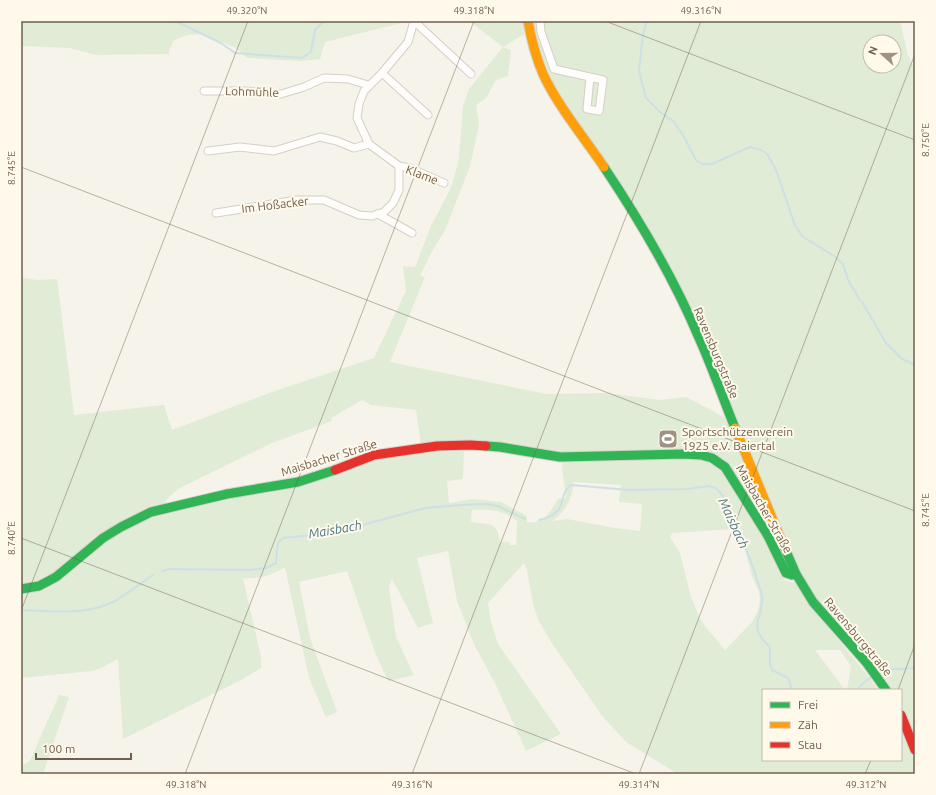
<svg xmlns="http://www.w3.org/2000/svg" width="936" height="795" font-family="Ubuntu,sans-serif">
<rect width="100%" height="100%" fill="#f6f3ea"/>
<g fill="#e0ecd6" fill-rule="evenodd">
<path d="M21,21H410L325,42L320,59L300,61L247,58L236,48L203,34L187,35L174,40L169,50V54L96,55L70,48L21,46Z"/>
<path d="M469,21H524V34L503,47L511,50L508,76L496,80L486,98L476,105L479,125L470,166L446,228L430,255L420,276L425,277L390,362L546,394L608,393L660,400L686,397L724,417L741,452L764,508L749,497L728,468L726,477H730L774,553L782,577L786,581L797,583L811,607L869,677L878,690H847L851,666L840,650H815L845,690H763V760H901V728C908,743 915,758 915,774H678L626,742L603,717L551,642L538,619L533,604L527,570L524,563L488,603L491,622L498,644L561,734L526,751L495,683L474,644L457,601L448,551L417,558L433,623L418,628L392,579L389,587L396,637L414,675L388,681L375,652L347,571L299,582L310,638L337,712L326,717L309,678L285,567C270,576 261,579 243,578L261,657V668L241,680L123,739L118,659L101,668L92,671L21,678V591C62,588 87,551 119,530C131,522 145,518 158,513L304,483L372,458L439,449L464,448L463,479L447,481L449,503L473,499L501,502L527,516V522C543,525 551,511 558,499L566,498L562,466L564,460L666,456H698L699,450L668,449L559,452L473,443L421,445L416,410L371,405L362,400L331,418L332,421L272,443L178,489L167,499L166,503C144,513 120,522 100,536C84,547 73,562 58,573C48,582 34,584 21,586V278L38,280L57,279L74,415L164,405L172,430L272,392L374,358L406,291L403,266L415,267L431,226L451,188L459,159L463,106L469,89L503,47ZM574,482L621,485L619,502L642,504L640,531L615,528L567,519L552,521C566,512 572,498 574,482ZM472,510C488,509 505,510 517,521L516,545H510L509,542H500C497,521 490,525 471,522ZM735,529L745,550L753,579L759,592L760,599L759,607L753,621L725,650L709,631L700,619L691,597L680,553L670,537L672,533Z"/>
<path d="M533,21H900L908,55L915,70V745L901,712V690H891C883,671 874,653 859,638L861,649L814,596L801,577L742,435H744L716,368L605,160L556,90L544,63L533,28ZM870,42H894V66H870Z"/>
<path d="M59,695L69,697L43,774H21V766L30,761Z"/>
</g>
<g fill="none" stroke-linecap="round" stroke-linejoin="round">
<g stroke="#cde0e5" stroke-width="2">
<path d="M175,21L221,43L235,53L302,58L311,52L315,30L324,21"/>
<path d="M647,21L643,34L639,71L646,98L660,112L673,121L683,135L696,160L702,164H712L750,147L761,150L767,154L776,170L795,225L802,236L834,256L843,264L848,280L860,300"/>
<path d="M862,302L886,343L902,359L915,365"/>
<path d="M539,520C571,513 556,496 571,485L629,490L687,489L709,486L716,488L722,495C737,526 751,558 761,592C766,607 753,621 759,634C761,639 767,643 770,648V664L772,670L788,678L792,690"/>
<path d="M162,571L169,569L250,570L266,568L276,563L278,543L283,538L321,534L351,528L425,508L462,505L486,504L498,506L525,519"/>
<path d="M21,610C51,611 87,616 115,601C128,593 141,583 153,575"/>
<path d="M880,670L915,668"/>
<path d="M859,687L871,677"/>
</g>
<g stroke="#d4cfc7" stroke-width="9">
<g id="street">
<path d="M540,21L541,32L554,69L603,80L599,111L587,109L590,77"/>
<path d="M415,22L471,74"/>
<path d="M382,73L428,115"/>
<path d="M204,91H245L281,94L304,87L324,78L348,79L368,85"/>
<path d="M208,151L240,147L274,151L320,137L337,141L354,148L369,144"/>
<path d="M399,166L410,168L444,183"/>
<path d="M216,213L297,200H324L359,215L372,216L384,212L393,203L399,190V166L369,144L357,118L359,104L364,91L382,73L408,42L414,21"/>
<path d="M378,214L412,233"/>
</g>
</g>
<g stroke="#d5d0c8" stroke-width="11">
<g id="fast">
<path d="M604,167C640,221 674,278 699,338C712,367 723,398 735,428"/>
<path d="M486,446L500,447L560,457L684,454L701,455L712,458L725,467L768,536L786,573L792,575L796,574"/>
<path d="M782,542L796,574L813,602L866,662L886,690"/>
<path d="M21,589L39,586L56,577L103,538L121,527L151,512L227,494L298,482L335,470"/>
</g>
</g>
<g stroke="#d5d0c8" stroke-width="11">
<g id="slow">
<path d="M528,21C531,39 536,57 543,74C559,108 584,137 604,167"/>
<path d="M735,428L782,542"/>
</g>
</g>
<g stroke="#d5d0c8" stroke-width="11">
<g id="jam">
<path d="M335,470L374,455L437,446L470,445L486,446"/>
<path d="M901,715L915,750"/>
</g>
</g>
<use href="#street" stroke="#fefdfc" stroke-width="7"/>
<use href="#fast" stroke="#30b455" stroke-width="9"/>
<use href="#slow" stroke="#ff9f0a" stroke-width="9"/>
<use href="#jam" stroke="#e5322d" stroke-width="9"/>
</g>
<path fill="none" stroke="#725e4c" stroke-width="1" stroke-opacity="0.45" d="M605,21L915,140M21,167L915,511M21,538L636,774M21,611L248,21M898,690L915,644M185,774L474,21M412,774L701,21M639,774L915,54M865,774L871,760"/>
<defs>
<g id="stadium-square" transform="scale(1)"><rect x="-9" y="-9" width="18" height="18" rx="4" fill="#a09283" stroke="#fef9eb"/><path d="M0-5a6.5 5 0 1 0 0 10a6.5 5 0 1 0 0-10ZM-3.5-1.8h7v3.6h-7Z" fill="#fff"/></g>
</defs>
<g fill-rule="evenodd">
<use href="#stadium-square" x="668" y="439"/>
</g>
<g text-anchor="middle" stroke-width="4" stroke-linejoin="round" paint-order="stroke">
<g font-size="12" fill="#725e4c" stroke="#fef9eb">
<text transform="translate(252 92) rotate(2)" y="4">Lohmühle</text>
<text transform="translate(422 175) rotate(21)" y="4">Klame</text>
<text transform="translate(275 205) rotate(-7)" y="4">Im Hoßacker</text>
<text transform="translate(716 353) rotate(67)" y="4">Ravensburgstraße</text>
<text transform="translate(329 458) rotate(-17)" y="4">Maisbacher Straße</text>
<text transform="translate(764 509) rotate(60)" y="4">Maisbacher Straße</text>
<text transform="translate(858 637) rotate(50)" y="4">Ravensburgstraße</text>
</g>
<g font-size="12" fill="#725e4c" stroke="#fef9eb" text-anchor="start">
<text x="682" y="436">Sportschützenverein<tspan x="682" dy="14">1925 e.V. Baiertal</tspan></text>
</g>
<g font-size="13" font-style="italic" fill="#4b788a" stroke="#fef9eb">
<text transform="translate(734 523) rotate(65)" y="5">Maisbach</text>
<text transform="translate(335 529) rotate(-10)" y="5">Maisbach</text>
</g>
</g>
<rect width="936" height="795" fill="none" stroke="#fef9eb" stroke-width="44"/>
<rect x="762" y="689" width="140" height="72" fill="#fef9eb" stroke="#c6bbab"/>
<rect x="770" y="702" width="20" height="6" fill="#30b455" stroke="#c6bbab"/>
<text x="798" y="709" font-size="12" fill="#725e4c">Frei</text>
<rect x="770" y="722" width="20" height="6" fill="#ff9f0a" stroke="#c6bbab"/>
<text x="798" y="729" font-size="12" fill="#725e4c">Zäh</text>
<rect x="770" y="742" width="20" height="6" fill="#e5322d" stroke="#c6bbab"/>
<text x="798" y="749" font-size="12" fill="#725e4c">Stau</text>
<g transform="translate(882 54) rotate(291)"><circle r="19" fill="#fef9eb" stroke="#c6bbab"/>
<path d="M0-3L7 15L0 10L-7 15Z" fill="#a09283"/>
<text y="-6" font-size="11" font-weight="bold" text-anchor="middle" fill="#725e4c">N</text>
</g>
<path d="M36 753v6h95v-6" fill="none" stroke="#725e4c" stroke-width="2"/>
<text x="42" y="753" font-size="12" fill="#725e4c" stroke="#fef9eb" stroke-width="3" paint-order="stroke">100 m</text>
<rect x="22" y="22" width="892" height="751" fill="none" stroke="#725e4c" stroke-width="1.5"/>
<g font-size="10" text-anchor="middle" fill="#725e4c">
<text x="247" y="14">49.320°N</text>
<text x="474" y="14">49.318°N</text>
<text x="701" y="14">49.316°N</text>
<text transform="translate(925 140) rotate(-90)" y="4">8.750°E</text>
<text transform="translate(11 168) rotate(-90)" y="4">8.745°E</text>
<text transform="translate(925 510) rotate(-90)" y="4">8.745°E</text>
<text transform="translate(11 538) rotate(-90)" y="4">8.740°E</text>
<text x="186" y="788">49.318°N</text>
<text x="412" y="788">49.316°N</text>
<text x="639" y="788">49.314°N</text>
<text x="866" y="788">49.312°N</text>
</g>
</svg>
